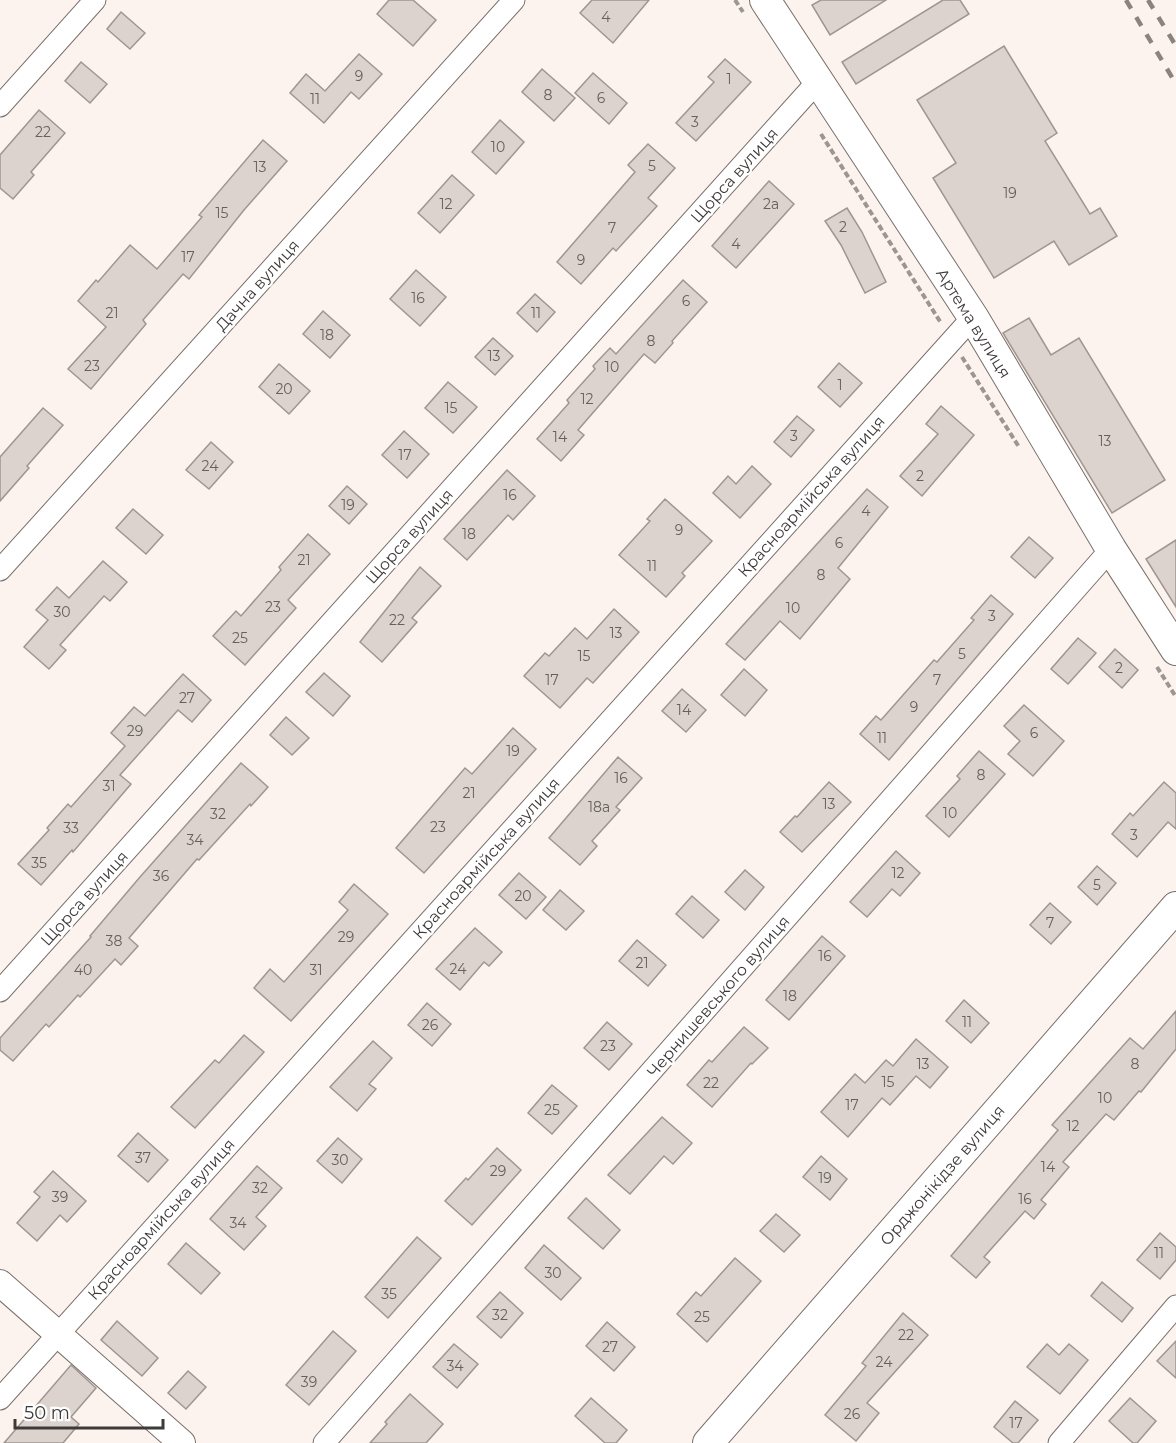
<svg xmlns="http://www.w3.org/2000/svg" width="1176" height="1443" font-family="Montserrat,sans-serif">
<rect width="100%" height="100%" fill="#fdf3ee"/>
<g fill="#dcd2ce" stroke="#9f9692" stroke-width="1.5">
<path d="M389,0H413L436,20L413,46L377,14Z"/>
<path d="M592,0H649L613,43L580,13Z"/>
<path d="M821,0H886L830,35L812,5Z"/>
<path d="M943,0H960L969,14L856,84L842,62Z"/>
<path d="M121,12L145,33L130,49L107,29Z"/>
<path d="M1004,46L1057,133L1045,141L1090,214L1100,208L1117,236L1069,265L1054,241L994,278L933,178L956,163L917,100Z"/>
<path d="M359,54L382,74L359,99L351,92L324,123L290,93L306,74L325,91Z"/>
<path d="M725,59L751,82L696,141L676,123L714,82L708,77Z"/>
<path d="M81,62L107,84L90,103L65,81Z"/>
<path d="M542,69L575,98L554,121L522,92Z"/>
<path d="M593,73L627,103L609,124L575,93Z"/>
<path d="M39,110L65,133L31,172L34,175L13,199L0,188V155Z"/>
<path d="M500,120L524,142L496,174L472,152Z"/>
<path d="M263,140L287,161L244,210L189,279L183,274L143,320L146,324L91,389L68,369L106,327L78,301L96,280L98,282L130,245L157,269L202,217L199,215Z"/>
<path d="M648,144L675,168L648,198L657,206L616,251L613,248L581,284L557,262L635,172L628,165Z"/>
<path d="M452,175L474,195L440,233L418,213Z"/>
<path d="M769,181L794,204L736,268L712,246Z"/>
<path d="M847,208L862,232L886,282L865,293L841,245L825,221Z"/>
<path d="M416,270L446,297L420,326L390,299Z"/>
<path d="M683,280L707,302L672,341L673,343L655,363L644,354L578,430L584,435L561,461L537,439L569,403L567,400L595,369L593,366L610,348L616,354Z"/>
<path d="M535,294L555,312L537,332L517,313Z"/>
<path d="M323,311L350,335L330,358L303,334Z"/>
<path d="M1029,318L1051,355L1079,338L1165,480L1112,513L1003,333Z"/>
<path d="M493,338L513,356L495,375L475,357Z"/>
<path d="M839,363L862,383L840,407L818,387Z"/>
<path d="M279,364L310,391L289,414L259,387Z"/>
<path d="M448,382L477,407L453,433L425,408Z"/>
<path d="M941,406L974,435L922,496L900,476L938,434L926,424Z"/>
<path d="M43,408L63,425L27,466L29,468L0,501V457Z"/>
<path d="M797,416L814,430L791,457L774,442Z"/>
<path d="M404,431L429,454L407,478L382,455Z"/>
<path d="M211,442L233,462L209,489L186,470Z"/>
<path d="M752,466L771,484L740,518L713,493L728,476L736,484Z"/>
<path d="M507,470L535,496L513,520L508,515L467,560L444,539Z"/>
<path d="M347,486L367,504L349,524L329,506Z"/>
<path d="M867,489L888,507L838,568L850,579L800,639L780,621L745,660L726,644Z"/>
<path d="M665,499L712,541L682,573L685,576L666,597L619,555L650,521L647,519Z"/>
<path d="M133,509L163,535L146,554L116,528Z"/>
<path d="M308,534L330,554L288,600L296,608L245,665L213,636L236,611L241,616L281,570L279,567Z"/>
<path d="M1029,537L1053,558L1035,578L1011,557Z"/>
<path d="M1176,540V607L1146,559Z"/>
<path d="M103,561L127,582L110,601L104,596L60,645L66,650L49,669L24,647L48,620L36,610L57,587L69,598Z"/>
<path d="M420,567L441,586L412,618L417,622L382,662L360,642Z"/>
<path d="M991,595L1013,614L889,760L860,734L876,716L881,720L934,660L937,662L974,620L971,618Z"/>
<path d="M614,609L639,632L593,683L587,678L560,708L524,676L545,653L549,656L575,628L587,639Z"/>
<path d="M1078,638L1096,653L1068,684L1051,669Z"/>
<path d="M1115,649L1138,670L1122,688L1099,667Z"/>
<path d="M744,669L767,690L745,716L721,695Z"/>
<path d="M324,673L350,696L333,716L306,692Z"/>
<path d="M183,674L211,700L192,722L178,710L120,775L131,784L73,852L72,850L41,885L18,864L49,830L47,828L68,804L71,807L125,746L111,733L134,707L145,716Z"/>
<path d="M682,689L706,710L686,732L662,711Z"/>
<path d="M1024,705L1064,741L1033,776L1008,754L1020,741L1004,726Z"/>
<path d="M286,717L309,738L292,755L270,735Z"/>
<path d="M513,728L536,749L424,873L396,848L465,768L472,774Z"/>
<path d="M979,751L1005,774L949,837L926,816L960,779L957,776Z"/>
<path d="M618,757L642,778L616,807L620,810L592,841L597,846L580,865L549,838Z"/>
<path d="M241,763L268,787L251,806L250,804L199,860L197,859L129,938L138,946L121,965L115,959L80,997L78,995L49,1027L46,1024L13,1061L0,1050V1038L91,937L90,936L140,877Z"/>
<path d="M829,782L851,802L802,852L780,832L795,816L797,817Z"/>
<path d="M1164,782L1176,793V829L1168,822L1137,857L1112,834L1130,813L1133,816Z"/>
<path d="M896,851L920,873L900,896L892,889L867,917L850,902Z"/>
<path d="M1097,866L1116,883L1097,905L1078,887Z"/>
<path d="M745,870L764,887L745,910L725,892Z"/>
<path d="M519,873L546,897L526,919L499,895Z"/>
<path d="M354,884L388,914L291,1021L254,988L270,969L284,982L348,910L339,902Z"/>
<path d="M560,890L584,911L566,930L543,910Z"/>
<path d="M692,896L719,920L703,938L676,914Z"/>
<path d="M1050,903L1071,922L1051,944L1030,925Z"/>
<path d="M475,928L502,952L489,966L484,962L460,990L436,969Z"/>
<path d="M822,936L845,956L789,1020L766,1000Z"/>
<path d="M637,940L666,965L648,986L619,961Z"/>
<path d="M964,1000L989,1023L971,1043L946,1021Z"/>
<path d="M427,1003L451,1024L432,1046L408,1025Z"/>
<path d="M1176,1011V1049L1141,1092L1139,1091L1114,1120L1106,1114L1063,1162L1069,1167L1041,1200L1046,1204L1034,1219L1025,1211L984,1257L990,1262L976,1278L951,1256L1058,1130L1052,1125L1130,1038L1143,1049Z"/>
<path d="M607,1022L632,1044L609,1070L584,1048Z"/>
<path d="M744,1027L768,1048L752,1064L751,1063L712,1107L687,1085L709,1060L712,1062Z"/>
<path d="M244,1035L264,1052L195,1128L171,1107L215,1060L219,1063Z"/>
<path d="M916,1039L948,1067L930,1088L916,1076L890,1105L882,1098L848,1137L821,1112L855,1074L865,1083L886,1060L893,1066Z"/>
<path d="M373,1041L392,1058L369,1084L376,1089L357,1111L330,1087Z"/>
<path d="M552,1085L577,1106L552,1134L528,1113Z"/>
<path d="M662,1117L692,1143L673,1164L664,1156L630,1194L608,1175Z"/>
<path d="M138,1133L168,1160L148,1182L118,1156Z"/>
<path d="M338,1138L362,1159L342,1183L317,1161Z"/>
<path d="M497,1148L521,1170L472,1225L445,1201L466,1178L468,1180Z"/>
<path d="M821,1156L847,1179L830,1200L803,1177Z"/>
<path d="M257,1166L282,1188L256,1217L266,1226L244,1250L210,1219Z"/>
<path d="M53,1171L86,1201L67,1222L60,1215L37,1241L17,1223L40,1197L34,1192Z"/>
<path d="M586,1198L620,1230L603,1249L568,1218Z"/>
<path d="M776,1214L800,1235L784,1252L760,1231Z"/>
<path d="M1160,1233L1176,1247V1260L1160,1279L1137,1260Z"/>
<path d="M417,1237L441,1258L388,1318L365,1297Z"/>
<path d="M186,1243L220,1273L201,1294L168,1264Z"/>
<path d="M544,1245L581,1278L561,1300L525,1268Z"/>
<path d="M735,1258L761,1281L707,1342L677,1314L696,1292L701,1296Z"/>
<path d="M1102,1282L1133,1308L1122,1322L1091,1296Z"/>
<path d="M500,1292L523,1313L501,1338L477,1317Z"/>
<path d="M903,1313L928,1335L867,1403L879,1413L856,1441L825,1415L866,1366L862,1363Z"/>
<path d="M117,1321L158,1358L142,1376L101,1340Z"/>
<path d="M607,1322L635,1347L614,1371L586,1346Z"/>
<path d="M333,1331L356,1351L309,1405L286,1385Z"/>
<path d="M1176,1341V1378L1157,1361Z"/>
<path d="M454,1344L478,1364L457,1388L433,1367Z"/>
<path d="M1047,1344L1059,1355L1069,1344L1088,1360L1060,1394L1027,1367Z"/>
<path d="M71,1365L96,1388L71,1417L79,1424L63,1443H4Z"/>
<path d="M188,1371L206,1387L186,1409L168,1393Z"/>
<path d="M410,1394L443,1424L426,1443H370L387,1424L385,1422Z"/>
<path d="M591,1398L627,1430L616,1443H605L575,1416Z"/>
<path d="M1130,1398L1156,1421L1137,1443H1133L1109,1421Z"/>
<path d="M1015,1401L1038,1420L1018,1443H1013L994,1427Z"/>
</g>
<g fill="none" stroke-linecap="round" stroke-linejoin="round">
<g stroke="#79706d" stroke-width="23">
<g id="minor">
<path d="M0,106L95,0"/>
<path d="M0,570L514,0"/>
<path d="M0,991L818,81"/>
<path d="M0,1399L973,317"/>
<path d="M324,1443L1111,549"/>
<path d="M1059,1443L1176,1306"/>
</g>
</g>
<g stroke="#79706d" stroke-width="28">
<path id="tertiary" d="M0,1283L182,1443"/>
</g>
<g stroke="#79706d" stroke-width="32">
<g id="secondary">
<path d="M765,0L973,317L1111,549L1176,650"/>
<path d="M708,1443L1176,907"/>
</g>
</g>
<g stroke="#9c9592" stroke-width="4" stroke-dasharray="6 3" stroke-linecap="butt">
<path d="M735,0L743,12"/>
<path d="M821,134L941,323"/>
<path d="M962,357L1019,447"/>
<path d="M1157,667L1176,697"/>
</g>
<use href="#minor" stroke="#fff" stroke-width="21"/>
<use href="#tertiary" stroke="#fff" stroke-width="26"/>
<use href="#secondary" stroke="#fff" stroke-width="30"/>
<g stroke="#8a8481" stroke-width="4.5" stroke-dasharray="10 10" stroke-linecap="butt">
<path d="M1126,0L1176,84"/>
<path d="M1148,0L1176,46"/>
</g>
</g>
<g text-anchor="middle" stroke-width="4.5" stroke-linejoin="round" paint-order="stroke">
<g font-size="14" fill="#66605e">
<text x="606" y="22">4</text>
<text x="359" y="81">9</text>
<text x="729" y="84">1</text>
<text x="548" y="100">8</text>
<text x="601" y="103">6</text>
<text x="315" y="104">11</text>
<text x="695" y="127">3</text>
<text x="43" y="137">22</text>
<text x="498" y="152">10</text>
<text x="652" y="171">5</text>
<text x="260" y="172">13</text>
<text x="1010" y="198">19</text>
<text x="446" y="209">12</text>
<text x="771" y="209">2а</text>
<text x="222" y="218">15</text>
<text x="843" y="232">2</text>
<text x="612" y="233">7</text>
<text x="736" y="249">4</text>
<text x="188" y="262">17</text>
<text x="581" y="265">9</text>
<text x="418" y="303">16</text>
<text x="686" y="306">6</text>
<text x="112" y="318">21</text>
<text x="536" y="318">11</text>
<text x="327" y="340">18</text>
<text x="651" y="346">8</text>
<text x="494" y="361">13</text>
<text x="92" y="371">23</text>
<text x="612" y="372">10</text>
<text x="840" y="390">1</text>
<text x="284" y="394">20</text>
<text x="587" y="404">12</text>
<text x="451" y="413">15</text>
<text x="794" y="441">3</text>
<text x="560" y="442">14</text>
<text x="1105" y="446">13</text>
<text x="405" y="460">17</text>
<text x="210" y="471">24</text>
<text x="920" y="481">2</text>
<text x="510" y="500">16</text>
<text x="348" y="510">19</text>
<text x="866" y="516">4</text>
<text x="679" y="535">9</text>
<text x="469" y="539">18</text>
<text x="839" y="548">6</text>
<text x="304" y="565">21</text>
<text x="652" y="571">11</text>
<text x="821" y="580">8</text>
<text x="273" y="612">23</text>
<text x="793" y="613">10</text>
<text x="62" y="617">30</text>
<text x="992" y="621">3</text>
<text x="397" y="625">22</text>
<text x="616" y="638">13</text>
<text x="240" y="643">25</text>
<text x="962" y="659">5</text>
<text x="584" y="661">15</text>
<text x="1119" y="673">2</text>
<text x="552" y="685">17</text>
<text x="937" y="685">7</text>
<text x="187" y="703">27</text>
<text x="914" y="712">9</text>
<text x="684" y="715">14</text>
<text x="135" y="736">29</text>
<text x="1034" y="738">6</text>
<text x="882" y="743">11</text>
<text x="513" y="756">19</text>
<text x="981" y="780">8</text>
<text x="621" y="783">16</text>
<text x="109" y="791">31</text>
<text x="469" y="798">21</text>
<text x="829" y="809">13</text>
<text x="599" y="812">18а</text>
<text x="950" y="818">10</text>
<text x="218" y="819">32</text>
<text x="438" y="832">23</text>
<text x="71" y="833">33</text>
<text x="1134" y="840">3</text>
<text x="195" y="845">34</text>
<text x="39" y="868">35</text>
<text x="898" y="878">12</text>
<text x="161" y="881">36</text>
<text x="1097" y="890">5</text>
<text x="523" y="901">20</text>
<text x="1050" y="928">7</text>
<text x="346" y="942">29</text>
<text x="114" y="946">38</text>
<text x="825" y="961">16</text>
<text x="642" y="968">21</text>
<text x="458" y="974">24</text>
<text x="83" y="975">40</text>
<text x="316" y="975">31</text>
<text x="790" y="1001">18</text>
<text x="967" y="1027">11</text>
<text x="430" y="1030">26</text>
<text x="608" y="1051">23</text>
<text x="923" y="1069">13</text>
<text x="1135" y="1069">8</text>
<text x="888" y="1087">15</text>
<text x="711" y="1088">22</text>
<text x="1105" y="1103">10</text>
<text x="852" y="1110">17</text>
<text x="552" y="1115">25</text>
<text x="1073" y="1131">12</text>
<text x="143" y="1163">37</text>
<text x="340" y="1165">30</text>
<text x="1048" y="1172">14</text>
<text x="498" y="1176">29</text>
<text x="825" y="1183">19</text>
<text x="260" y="1193">32</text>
<text x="60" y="1202">39</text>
<text x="1025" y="1204">16</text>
<text x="238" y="1228">34</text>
<text x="1159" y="1258">11</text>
<text x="553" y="1278">30</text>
<text x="389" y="1299">35</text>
<text x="500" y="1320">32</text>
<text x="702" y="1322">25</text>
<text x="906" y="1340">22</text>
<text x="610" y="1352">27</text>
<text x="884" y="1367">24</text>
<text x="455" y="1371">34</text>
<text x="309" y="1387">39</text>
<text x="852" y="1419">26</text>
<text x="1016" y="1428">17</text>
</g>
<g font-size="16" fill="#3e3a39" stroke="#fff">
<text transform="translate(734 175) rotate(-48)" y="6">Щорса вулиця</text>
<text transform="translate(257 285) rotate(-48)" y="6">Дачна вулиця</text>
<text transform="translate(974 323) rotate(58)" y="6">Артема вулиця</text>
<text transform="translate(811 496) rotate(-48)" y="6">Красноармійська вулиця</text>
<text transform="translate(409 536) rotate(-48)" y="6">Щорса вулиця</text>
<text transform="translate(486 858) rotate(-48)" y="6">Красноармійська вулиця</text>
<text transform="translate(84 898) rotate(-48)" y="6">Щорса вулиця</text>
<text transform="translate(718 996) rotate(-49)" y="6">Чернишевського вулиця</text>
<text transform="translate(942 1175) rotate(-49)" y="6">Орджонікідзе вулиця</text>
<text transform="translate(161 1219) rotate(-48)" y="6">Красноармійська вулиця</text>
</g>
</g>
<path d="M15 1419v9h148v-9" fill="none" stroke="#3e3a39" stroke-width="3"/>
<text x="24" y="1419" font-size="18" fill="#3e3a39" stroke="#ffffff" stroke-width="4.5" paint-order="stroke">50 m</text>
</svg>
